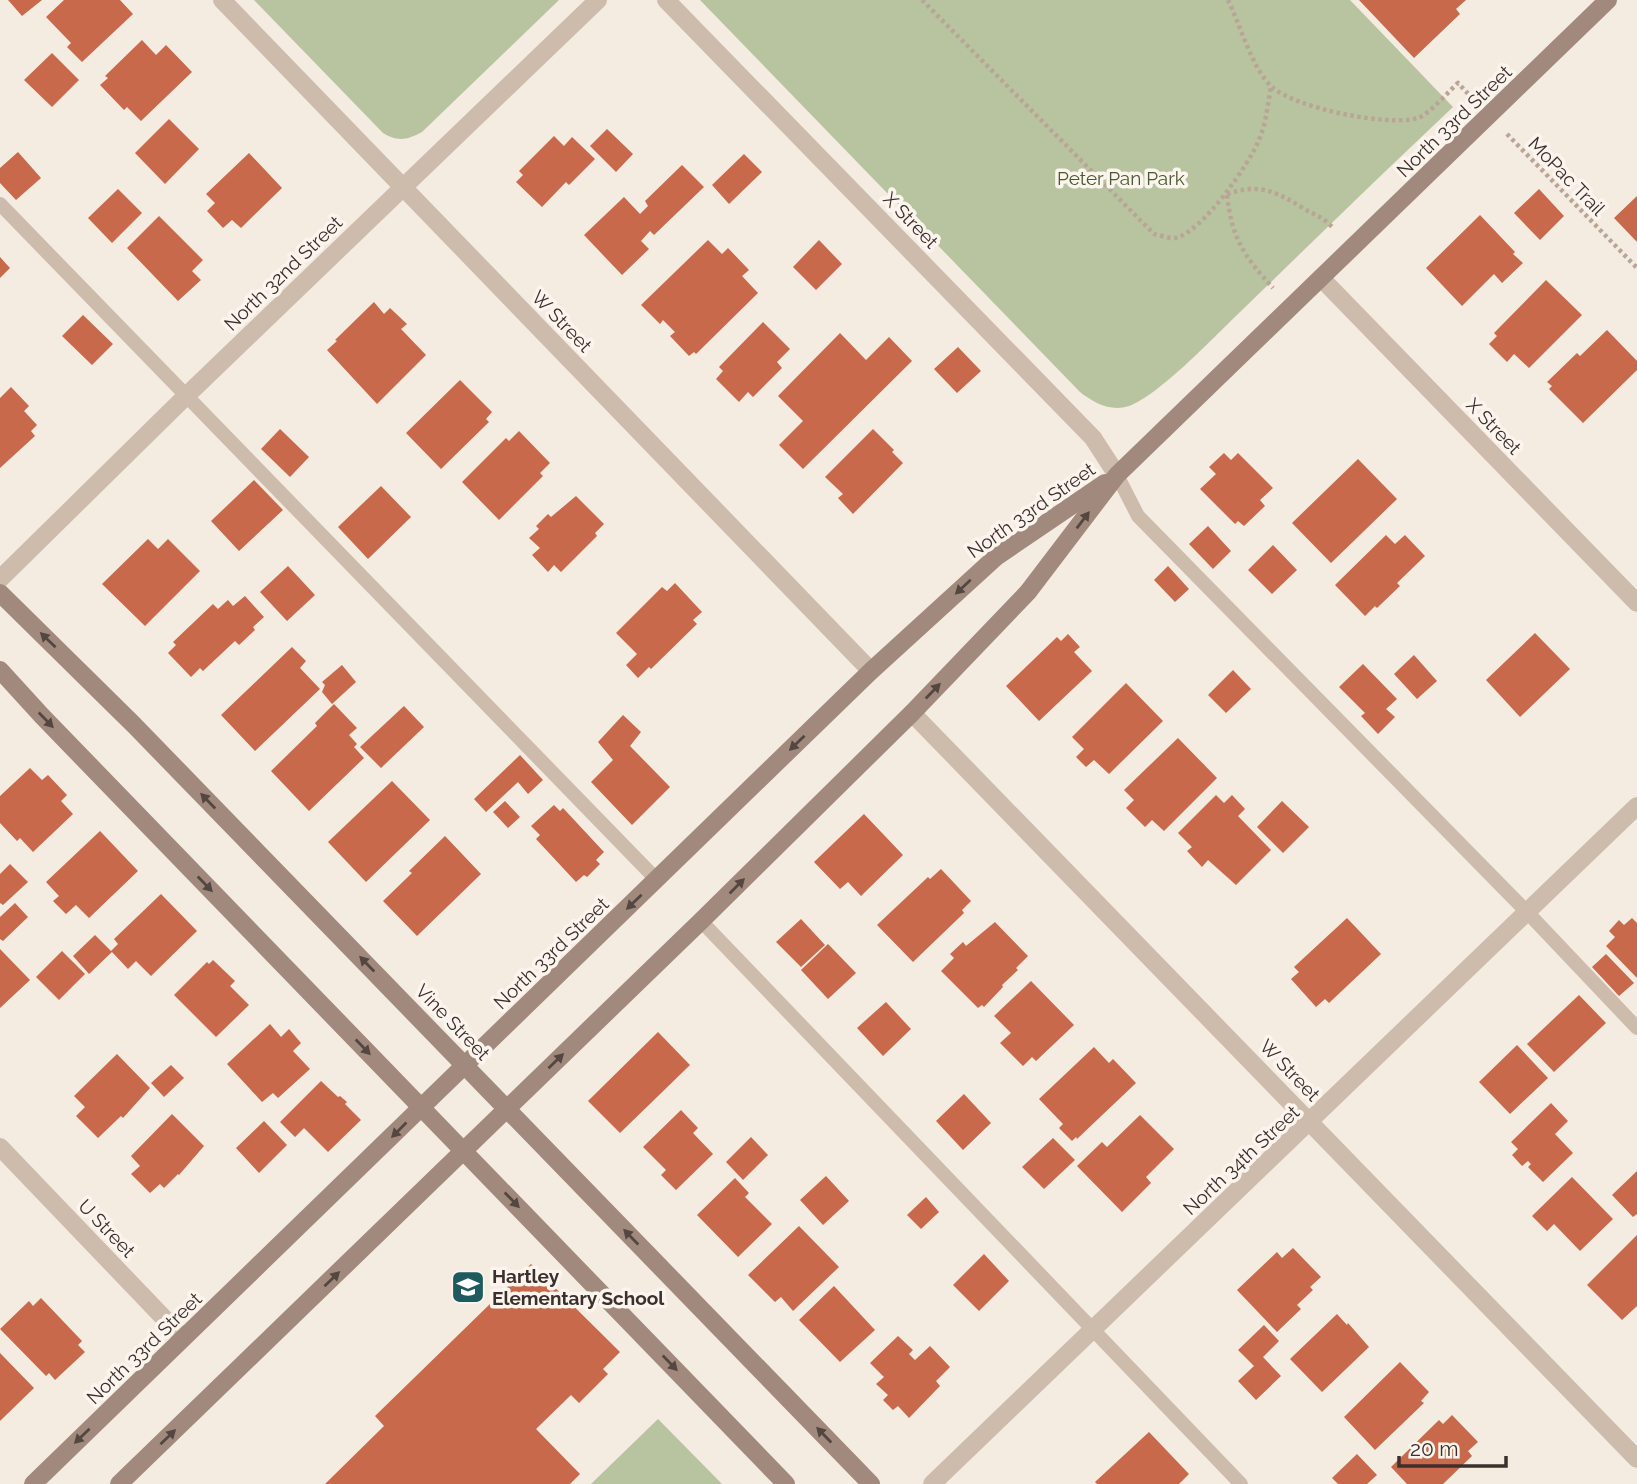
<svg xmlns="http://www.w3.org/2000/svg" width="1637" height="1484" font-family="Raleway,sans-serif">
<rect width="100%" height="100%" fill="#f4ebe1"/>
<g fill="#b8c4a0">
<path d="M254,0H559L422,132C407,140 398,142 383,133Z"/>
<path d="M700,0H1350L1453,107C1381,175 1310,244 1238,314C1214,337 1158,396 1129,406C1111,412 1094,403 1080,392Z"/>
<path d="M658,1419L722,1484H591Z"/>
</g>
<g fill="#c8694b">
<path d="M8,0H42L22,16Z"/>
<path d="M64,0H120L133,14L82,62L67,47L71,43L46,17Z"/>
<path d="M1359,0H1466L1456,9L1460,14L1414,58Z"/>
<path d="M142,40L156,55L166,45L192,72L141,121L127,107L124,110L100,85L108,78L105,76Z"/>
<path d="M52,53L79,80L52,107L24,80Z"/>
<path d="M169,119L199,149L165,184L135,153Z"/>
<path d="M607,129L633,154L616,172L590,146Z"/>
<path d="M554,136L564,146L572,137L595,159L569,185L566,182L542,207L516,182L523,175L519,171Z"/>
<path d="M18,152L41,178L16,200L0,183V168Z"/>
<path d="M249,153L282,188L241,228L232,220L223,228L207,211L215,203L206,194Z"/>
<path d="M744,154L762,172L729,204L712,185Z"/>
<path d="M682,165L704,187L654,235L650,231L641,241L649,249L622,275L584,235L624,197L640,214L648,206L645,201Z"/>
<path d="M118,189L142,213L112,243L88,218Z"/>
<path d="M1539,189L1564,216L1540,240L1514,213Z"/>
<path d="M1637,196V242L1614,218Z"/>
<path d="M1480,215L1515,252L1513,254L1523,263L1502,283L1494,274L1462,306L1426,268Z"/>
<path d="M159,216L203,260L192,271L201,280L178,301L127,248Z"/>
<path d="M708,240L722,254L728,248L749,270L742,276L758,293L696,354L694,352L689,356L670,336L675,332L663,320L660,324L641,305Z"/>
<path d="M819,240L842,264L816,290L793,267Z"/>
<path d="M0,257L10,268L0,278Z"/>
<path d="M1546,280L1582,315L1529,368L1514,354L1507,362L1489,344L1497,336L1494,333Z"/>
<path d="M374,302L384,314L390,308L407,324L401,329L426,355L377,404L327,350L337,341L335,340Z"/>
<path d="M83,315L113,344L92,365L62,336Z"/>
<path d="M763,322L790,349L777,362L782,368L753,397L748,392L739,402L716,379L723,371L719,367Z"/>
<path d="M1607,330L1637,361V370L1583,423L1549,389L1552,386L1547,382L1577,353L1580,356Z"/>
<path d="M840,333L866,360L889,337L912,361L803,469L779,445L803,421L778,396Z"/>
<path d="M958,347L981,371L957,393L934,369Z"/>
<path d="M460,380L492,412L486,419L489,422L441,469L406,433Z"/>
<path d="M11,387L29,406L24,411L37,425L31,431L35,436L0,468V398Z"/>
<path d="M280,429L309,457L290,477L261,449Z"/>
<path d="M873,429L894,450L892,452L903,463L853,514L838,498L843,494L825,477Z"/>
<path d="M519,431L550,463L540,473L543,476L499,520L462,482L506,438L509,441Z"/>
<path d="M1224,453L1231,460L1238,453L1273,488L1260,500L1265,506L1244,526L1238,521L1235,524L1200,489L1216,474L1209,467Z"/>
<path d="M1358,459L1397,499L1331,563L1292,523Z"/>
<path d="M254,480L283,510L239,551L211,521Z"/>
<path d="M381,486L411,517L368,559L338,527Z"/>
<path d="M576,496L604,524L595,533L597,536L561,572L554,565L548,572L532,555L540,548L529,538L539,529L536,526L548,514L551,517Z"/>
<path d="M1208,526L1231,551L1213,569L1189,544Z"/>
<path d="M1386,535L1395,544L1405,535L1425,556L1397,583L1400,586L1377,608L1375,606L1365,616L1335,585Z"/>
<path d="M148,539L158,549L168,539L200,571L145,626L102,584Z"/>
<path d="M1273,545L1297,570L1272,594L1248,570Z"/>
<path d="M288,566L315,595L287,621L260,592Z"/>
<path d="M1168,566L1189,589L1175,602L1154,580Z"/>
<path d="M675,583L702,612L693,620L697,624L651,669L649,667L638,678L626,665L637,654L616,633L662,587L667,591Z"/>
<path d="M245,596L264,617L253,627L255,630L239,645L235,641L203,671L200,668L191,677L168,653L176,645L173,642L213,604L218,609L228,600L233,606Z"/>
<path d="M1535,633L1570,669L1520,717L1486,680Z"/>
<path d="M1068,634L1080,647L1074,652L1092,671L1039,721L1006,686L1057,637L1061,641Z"/>
<path d="M292,647L306,661L300,668L320,689L255,751L221,715Z"/>
<path d="M1414,655L1437,681L1417,699L1394,674Z"/>
<path d="M1363,664L1397,699L1386,709L1395,717L1378,734L1361,716L1365,713L1339,687Z"/>
<path d="M342,665L356,682L332,704L322,692L325,685L322,682Z"/>
<path d="M1233,670L1251,689L1226,713L1208,695Z"/>
<path d="M1126,683L1163,721L1109,774L1094,760L1086,767L1076,757L1084,749L1072,737Z"/>
<path d="M334,704L357,728L349,735L357,744L354,747L364,758L309,811L271,771L317,726L315,723Z"/>
<path d="M404,706L424,727L381,768L360,747Z"/>
<path d="M623,715L641,732L630,746L670,787L632,825L591,782L613,760L598,742Z"/>
<path d="M1178,738L1217,778L1164,831L1152,820L1145,827L1126,808L1134,800L1124,790Z"/>
<path d="M520,755L543,780L528,794L518,782L486,812L474,799Z"/>
<path d="M30,768L42,780L48,775L67,795L61,801L73,814L33,852L20,838L17,841L0,823V796Z"/>
<path d="M392,781L430,820L366,882L328,842Z"/>
<path d="M1216,795L1224,803L1232,795L1245,809L1238,816L1271,850L1236,885L1208,860L1202,867L1187,851L1192,847L1178,833Z"/>
<path d="M505,801L520,817L508,828L493,812Z"/>
<path d="M1282,801L1309,827L1283,853L1257,827Z"/>
<path d="M554,805L560,811L563,808L604,852L596,860L600,864L587,877L584,875L576,882L536,839L540,835L531,826Z"/>
<path d="M864,814L903,855L861,896L848,882L840,889L814,862Z"/>
<path d="M100,831L138,871L89,918L76,905L66,914L53,901L59,896L46,882Z"/>
<path d="M445,836L481,874L417,936L383,901L412,873L409,871Z"/>
<path d="M10,864L28,882L3,905L0,903V874Z"/>
<path d="M941,869L971,901L962,910L964,913L913,962L877,925L928,877L930,879Z"/>
<path d="M161,894L197,931L151,976L136,961L128,969L112,952L89,974L73,956L95,935L111,951L118,944L114,939Z"/>
<path d="M15,903L28,917L3,941L0,939V917Z"/>
<path d="M1347,918L1381,954L1329,1003L1325,999L1316,1007L1291,979L1299,972L1294,967Z"/>
<path d="M1632,918L1637,923V978L1606,946L1615,937L1609,931L1619,920L1624,925Z"/>
<path d="M801,919L825,945L801,967L776,942Z"/>
<path d="M995,922L1028,956L1016,968L1018,970L1002,985L1003,987L984,1007L982,1005L978,1008L941,971L954,958L950,954L963,942L966,946Z"/>
<path d="M828,944L856,973L828,999L801,970Z"/>
<path d="M0,949L30,980L0,1008Z"/>
<path d="M62,951L85,974L59,1000L36,977Z"/>
<path d="M1606,954L1634,983L1619,996L1592,967Z"/>
<path d="M213,960L235,981L230,986L249,1005L216,1037L174,995L207,962L209,964Z"/>
<path d="M1031,981L1074,1025L1036,1061L1032,1057L1023,1066L1000,1043L1011,1033L994,1016Z"/>
<path d="M1579,995L1606,1023L1554,1072L1527,1044Z"/>
<path d="M886,1002L911,1029L883,1056L857,1028Z"/>
<path d="M270,1024L281,1037L289,1029L301,1043L293,1051L310,1069L278,1098L273,1093L262,1102L227,1064Z"/>
<path d="M658,1032L690,1065L620,1133L588,1101Z"/>
<path d="M1517,1045L1548,1078L1510,1114L1479,1082Z"/>
<path d="M1094,1047L1109,1063L1113,1059L1136,1083L1077,1139L1076,1137L1072,1141L1059,1128L1063,1124L1039,1099Z"/>
<path d="M117,1054L150,1088L123,1118L121,1116L98,1138L76,1116L85,1107L74,1096Z"/>
<path d="M171,1065L184,1078L164,1097L151,1083Z"/>
<path d="M321,1081L338,1097L340,1096L347,1102L345,1104L361,1120L328,1152L304,1128L295,1137L280,1122Z"/>
<path d="M964,1094L991,1123L963,1150L936,1121Z"/>
<path d="M1551,1103L1568,1121L1555,1134L1573,1153L1543,1182L1528,1167L1531,1164L1528,1161L1522,1166L1512,1155L1518,1149L1511,1142Z"/>
<path d="M681,1110L698,1128L693,1133L713,1154L676,1190L661,1175L666,1170L643,1147Z"/>
<path d="M172,1114L204,1146L179,1175L178,1174L164,1188L160,1184L150,1193L131,1174L140,1166L131,1156Z"/>
<path d="M1140,1115L1174,1149L1146,1177L1151,1183L1122,1212L1077,1166L1102,1142L1107,1147Z"/>
<path d="M264,1121L287,1145L259,1173L236,1148Z"/>
<path d="M751,1137L768,1155L743,1180L726,1162Z"/>
<path d="M1053,1138L1075,1160L1044,1189L1022,1167Z"/>
<path d="M1637,1171V1214L1633,1217L1612,1195Z"/>
<path d="M826,1176L849,1201L823,1225L800,1200Z"/>
<path d="M1572,1177L1613,1219L1580,1251L1554,1224L1547,1231L1532,1216Z"/>
<path d="M735,1178L749,1193L745,1197L772,1224L738,1257L697,1215Z"/>
<path d="M926,1197L939,1212L921,1229L907,1215Z"/>
<path d="M799,1226L839,1267L793,1311L781,1297L775,1302L748,1275Z"/>
<path d="M1637,1235V1306L1622,1320L1587,1285Z"/>
<path d="M1293,1248L1321,1277L1310,1287L1313,1290L1297,1305L1301,1309L1277,1332L1237,1290L1277,1252L1282,1258Z"/>
<path d="M984,1254L1009,1281L979,1311L953,1285Z"/>
<path d="M531,1264L620,1352L603,1369L608,1374L579,1403L571,1395L536,1429L580,1474L570,1484H325L384,1426L375,1416Z"/>
<path d="M834,1286L875,1330L840,1362L799,1320Z"/>
<path d="M41,1298L82,1341L78,1345L85,1352L55,1380L49,1373L46,1376L0,1329L29,1301L33,1306Z"/>
<path d="M1337,1314L1347,1325L1348,1323L1369,1347L1322,1392L1290,1359Z"/>
<path d="M1264,1325L1279,1341L1263,1357L1281,1376L1256,1400L1238,1381L1254,1366L1238,1350Z"/>
<path d="M898,1336L913,1350L909,1354L915,1360L930,1346L950,1367L936,1381L940,1386L909,1418L898,1406L893,1410L883,1400L888,1395L876,1384L884,1377L870,1363Z"/>
<path d="M0,1353L34,1388L0,1421Z"/>
<path d="M1400,1362L1429,1392L1421,1401L1424,1403L1375,1450L1344,1417Z"/>
<path d="M1452,1415L1478,1442L1468,1451L1472,1456L1443,1484H1407L1391,1467L1439,1420L1443,1424Z"/>
<path d="M1149,1432L1189,1474L1179,1484H1097L1095,1482Z"/>
<path d="M1357,1454L1377,1475L1367,1484H1338L1332,1478Z"/>
</g>
<g fill="none" stroke-linecap="round" stroke-linejoin="round">
<g stroke="#b9a596" stroke-width="4.5" stroke-dasharray="3.5 3.5" stroke-linecap="butt">
<path d="M922,0L1154,234C1160,235 1169,239 1175,238C1202,233 1249,164 1259,140C1266,123 1268,104 1271,86"/>
<path d="M1228,0C1240,24 1252,69 1272,87C1296,108 1387,127 1418,118C1428,115 1449,91 1458,83L1472,98"/>
<path d="M1507,134L1637,268"/>
<path d="M1227,194C1259,183 1275,191 1303,208C1317,217 1321,215 1334,229"/>
<path d="M1227,195C1232,239 1244,256 1273,288"/>
</g>
<g stroke="#cdbbac" stroke-width="14">
<path d="M0,204L657,880"/>
<path d="M1117,475L1138,516L1527,912L1637,1028"/>
<path d="M701,921L1241,1484"/>
</g>
<g stroke="#cdbbac" stroke-width="18">
<path d="M222,0L871,671"/>
<path d="M666,0L1093,438L1117,475"/>
<path d="M1321,278L1637,603"/>
<path d="M0,579L185,397L598,0"/>
<path d="M912,713L1637,1459"/>
<path d="M0,1147L183,1338"/>
<path d="M932,1484L1637,806"/>
</g>
<g stroke="#a18a7d" stroke-width="18">
<path d="M0,593L134,725L871,1484"/>
<path d="M0,670L42,716L786,1484"/>
<path d="M33,1484L871,671L996,557L1105,483"/>
<path d="M119,1484L701,921L912,713L1028,592L1117,475L1608,0"/>
</g>
</g>
<defs><path id="oneway-solid" d="M-6-.8H1V-3.2L6.5 0L1 3.2V.8H-6Z" transform="scale(1.75)"/></defs>
<g fill="#544640">
<use href="#oneway-solid" transform="translate(1083 520) rotate(-53)"/>
<use href="#oneway-solid" transform="translate(963 587) rotate(137)"/>
<use href="#oneway-solid" transform="translate(48 640) rotate(-136)"/>
<use href="#oneway-solid" transform="translate(933 691) rotate(-46)"/>
<use href="#oneway-solid" transform="translate(46 720) rotate(46)"/>
<use href="#oneway-solid" transform="translate(797 743) rotate(136)"/>
<use href="#oneway-solid" transform="translate(208 801) rotate(-134)"/>
<use href="#oneway-solid" transform="translate(205 884) rotate(46)"/>
<use href="#oneway-solid" transform="translate(737 886) rotate(-45)"/>
<use href="#oneway-solid" transform="translate(634 902) rotate(136)"/>
<use href="#oneway-solid" transform="translate(367 964) rotate(-134)"/>
<use href="#oneway-solid" transform="translate(363 1047) rotate(46)"/>
<use href="#oneway-solid" transform="translate(556 1061) rotate(-44)"/>
<use href="#oneway-solid" transform="translate(399 1130) rotate(135)"/>
<use href="#oneway-solid" transform="translate(512 1200) rotate(46)"/>
<use href="#oneway-solid" transform="translate(631 1237) rotate(-134)"/>
<use href="#oneway-solid" transform="translate(332 1279) rotate(-44)"/>
<use href="#oneway-solid" transform="translate(670 1363) rotate(46)"/>
<use href="#oneway-solid" transform="translate(824 1435) rotate(-134)"/>
<use href="#oneway-solid" transform="translate(82 1436) rotate(136)"/>
<use href="#oneway-solid" transform="translate(168 1437) rotate(-44)"/>
</g>
<defs>
<g id="school-square" transform="scale(1.75)"><rect x="-9" y="-9" width="18" height="18" rx="4" fill="#1f5a5e" stroke="#fbf5ee"/><path d="M0-5L7-2L0 1L-7-2ZM-4 1L0 2.5L4 1V4Q0 6-4 4Z" fill="#fff"/></g>
</defs>
<g fill-rule="evenodd">
<use href="#school-square" x="468" y="1287"/>
</g>
<g text-anchor="middle" stroke-width="7" stroke-linejoin="round" paint-order="stroke">
<g font-size="19" fill="#3b302b" stroke="#fbf5ee">
<text transform="translate(1454 121) rotate(-44)" y="7">North 33rd Street</text>
<text transform="translate(1567 176) rotate(46)" y="7">MoPac Trail</text>
<text transform="translate(911 220) rotate(46)" y="7">X Street</text>
<text transform="translate(283 273) rotate(-44)" y="7">North 32nd Street</text>
<text transform="translate(562 321) rotate(46)" y="7">W Street</text>
<text transform="translate(1494 426) rotate(46)" y="7">X Street</text>
<text transform="translate(1031 510) rotate(-35)" y="7">North 33rd Street</text>
<text transform="translate(551 953) rotate(-44)" y="7">North 33rd Street</text>
<text transform="translate(453 1022) rotate(46)" y="7">Vine Street</text>
<text transform="translate(1290 1070) rotate(46)" y="7">W Street</text>
<text transform="translate(1241 1160) rotate(-43)" y="7">North 34th Street</text>
<text transform="translate(107 1228) rotate(46)" y="7">U Street</text>
<text transform="translate(144 1348) rotate(-44)" y="7">North 33rd Street</text>
</g>
<g font-size="19" fill="#4a5a2e" stroke="#fbf5ee">
<text x="1121" y="185">Peter Pan Park</text>
</g>
<g font-size="19" font-weight="bold" fill="#3b302b" stroke="#fbf5ee" text-anchor="start">
<text x="492" y="1283">Hartley<tspan x="492" dy="22">Elementary School</tspan></text>
</g>
</g>
<path d="M1399 1456v10h107v-10" fill="none" stroke="#3b302b" stroke-width="3.5"/>
<text x="1410" y="1456" font-size="21" fill="#3b302b" stroke="#fbf5ee" stroke-width="5" paint-order="stroke">20 m</text>
</svg>
